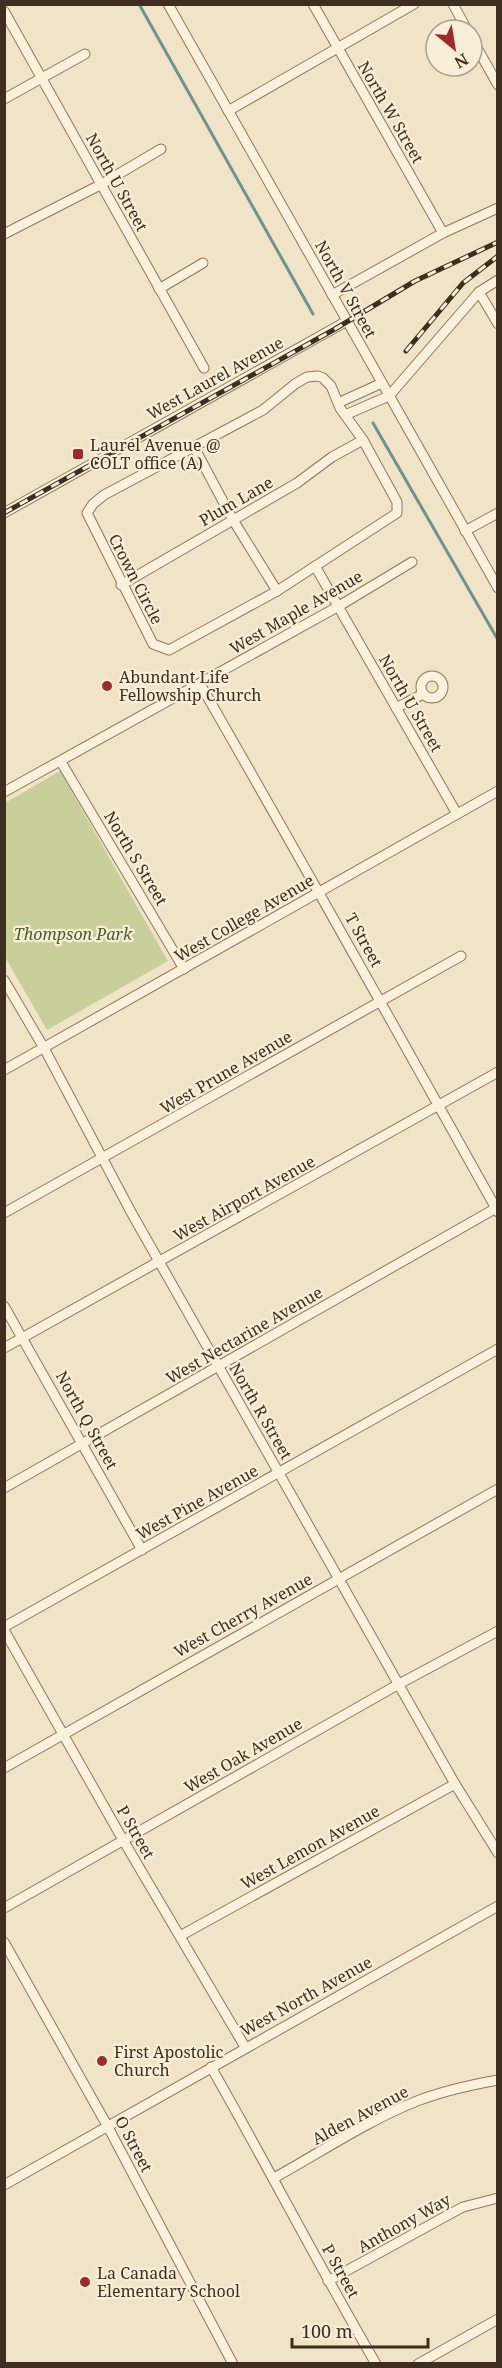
<svg xmlns="http://www.w3.org/2000/svg" width="502" height="2368" font-family="'Noto Serif',serif">
<rect width="100%" height="100%" fill="#f0e4c8"/>
<path fill="#c9cf9b" d="M60,771L168,961L47,1030L5,957V803Z"/>
<g fill="none" stroke-linecap="round" stroke-linejoin="round">
<g stroke="#6f938a" stroke-width="3">
<path d="M139,4L313,314"/>
<path d="M373,423L498,640"/>
</g>
<g stroke="#8d765c" stroke-width="11">
<g id="minor">
<path d="M168,4L498,588"/>
<path d="M313,4L443,233"/>
<path d="M453,4L467,30"/>
<path d="M4,11L204,368"/>
<path d="M472,39L498,85"/>
<path d="M4,99L85,54"/>
<path d="M228,111L414,4"/>
<path d="M4,234L100,185L161,149"/>
<path d="M159,289L203,263"/>
<path d="M479,292L498,324"/>
<path d="M332,295L443,233L498,208"/>
<path d="M318,376L323,378L331,386L340,408L363,440L397,502V513L277,591L169,650L153,644L87,513L93,504L104,495L263,410L295,384L307,377Z"/>
<path d="M338,403L382,383"/>
<path d="M345,415L389,396L479,292L498,280"/>
<path d="M194,447L233,520L277,591"/>
<path d="M4,513L347,321"/>
<path d="M465,531L498,513"/>
<path d="M315,566L457,814"/>
<path d="M121,585L297,483L332,457L363,440"/>
<circle cx="432" cy="687" r="11"/>
<path d="M200,684C301,859 399,1035 498,1212"/>
<path d="M396,708L423,694"/>
<path d="M61,762L184,969"/>
<path d="M4,792L339,606L412,562"/>
<path d="M4,980L44,1048L131,1212L455,1784L498,1853"/>
<path d="M4,1070L498,791"/>
<path d="M4,1213L461,956"/>
<path d="M4,1306L142,1550"/>
<path d="M4,1348L498,1072"/>
<path d="M4,1488L498,1207"/>
<path d="M4,1627L498,1349"/>
<path d="M4,1630L123,1840L245,2047"/>
<path d="M4,1768L498,1489"/>
<path d="M4,1908L399,1684L498,1631"/>
<path d="M180,1936L455,1784"/>
<path d="M4,1942L108,2127L233,2364"/>
<path d="M211,2067C267,2165 319,2266 376,2364"/>
<path d="M274,2178C321,2152 367,2121 417,2101C443,2091 470,2085 498,2080"/>
<path d="M4,2185L498,1906"/>
<path d="M328,2281L448,2215L463,2207L498,2198"/>
<path d="M418,2364L498,2319"/>
</g>
</g>
<use href="#minor" stroke="#faf1dc" stroke-width="9"/>
<g stroke="#3d2e20" stroke-width="5">
<g id="rail">
<path d="M406,351L463,283L498,256"/>
<path d="M4,513L335,329L415,281L498,242"/>
</g>
</g>
<use href="#rail" stroke="#f7eed8" stroke-width="3" stroke-dasharray="9" stroke-linecap="butt"/>
</g>
<g fill="#9e2a2b" stroke="#f7eed8" stroke-width="2">
<rect x="72" y="448" width="12" height="12" rx="3"/>
<circle cx="107" cy="686" r="6"/>
<circle cx="102" cy="2061" r="6"/>
<circle cx="85" cy="2282" r="6"/>
</g>
<g text-anchor="middle" stroke-width="4.5" stroke-linejoin="round" paint-order="stroke">
<g font-size="16" fill="#3d2e20" stroke="#f7eed8">
<text transform="translate(391 112) rotate(60)" y="6">North W Street</text>
<text transform="translate(117 182) rotate(61)" y="6">North U Street</text>
<text transform="translate(346 289) rotate(61)" y="6">North V Street</text>
<text transform="translate(215 378) rotate(-29)" y="6">West Laurel Avenue</text>
<text transform="translate(236 501) rotate(-30)" y="6">Plum Lane</text>
<text transform="translate(136 579) rotate(63)" y="6">Crown Circle</text>
<text transform="translate(296 612) rotate(-30)" y="6">West Maple Avenue</text>
<text transform="translate(411 703) rotate(60)" y="6">North U Street</text>
<text transform="translate(136 858) rotate(59)" y="6">North S Street</text>
<text transform="translate(244 918) rotate(-30)" y="6">West College Avenue</text>
<text transform="translate(364 940) rotate(61)" y="6">T Street</text>
<text transform="translate(226 1072) rotate(-30)" y="6">West Prune Avenue</text>
<text transform="translate(244 1198) rotate(-29)" y="6">West Airport Avenue</text>
<text transform="translate(244 1335) rotate(-30)" y="6">West Nectarine Avenue</text>
<text transform="translate(261 1411) rotate(60)" y="6">North R Street</text>
<text transform="translate(87 1420) rotate(61)" y="6">North Q Street</text>
<text transform="translate(197 1502) rotate(-29)" y="6">West Pine Avenue</text>
<text transform="translate(243 1615) rotate(-29)" y="6">West Cherry Avenue</text>
<text transform="translate(243 1755) rotate(-30)" y="6">West Oak Avenue</text>
<text transform="translate(136 1832) rotate(60)" y="6">P Street</text>
<text transform="translate(310 1847) rotate(-29)" y="6">West Lemon Avenue</text>
<text transform="translate(306 1996) rotate(-29)" y="6">West North Avenue</text>
<text transform="translate(360 2115) rotate(-28)" y="6">Alden Avenue</text>
<text transform="translate(134 2144) rotate(62)" y="6">O Street</text>
<text transform="translate(404 2223) rotate(-29)" y="6">Anthony Way</text>
<text transform="translate(341 2271) rotate(61)" y="6">P Street</text>
</g>
<g font-size="16" fill="#3d2e20" stroke="#f7eed8" text-anchor="start">
<text x="90" y="451">Laurel Avenue @<tspan x="90" dy="18">COLT office (A)</tspan></text>
<text x="119" y="683">Abundant Life<tspan x="119" dy="18">Fellowship Church</tspan></text>
<text x="114" y="2058">First Apostolic<tspan x="114" dy="18">Church</tspan></text>
<text x="97" y="2279">La Canada<tspan x="97" dy="18">Elementary School</tspan></text>
</g>
<g font-size="16" font-style="italic" fill="#4d5a26" stroke="#f7eed8">
<text x="73" y="940">Thompson Park</text>
</g>
</g>
<rect width="502" height="2368" fill="none" stroke="#3d2e20" stroke-width="12"/>
<g transform="translate(454 48) rotate(150)"><circle r="28" fill="#f7eed8" stroke="#ada18e" stroke-width="1.5"/>
<path d="M0-4.5L10 22L0 15L-10 22Z" fill="#9e2a2b"/>
<text y="-9" font-size="16" font-weight="bold" text-anchor="middle" fill="#3d2e20">N</text>
</g>
<path d="M292 2338v9h136v-9" fill="none" stroke="#3d2e20" stroke-width="3"/>
<text x="301" y="2338" font-size="18" fill="#3d2e20" stroke="#f7eed8" stroke-width="4.5" paint-order="stroke">100 m</text>
</svg>
